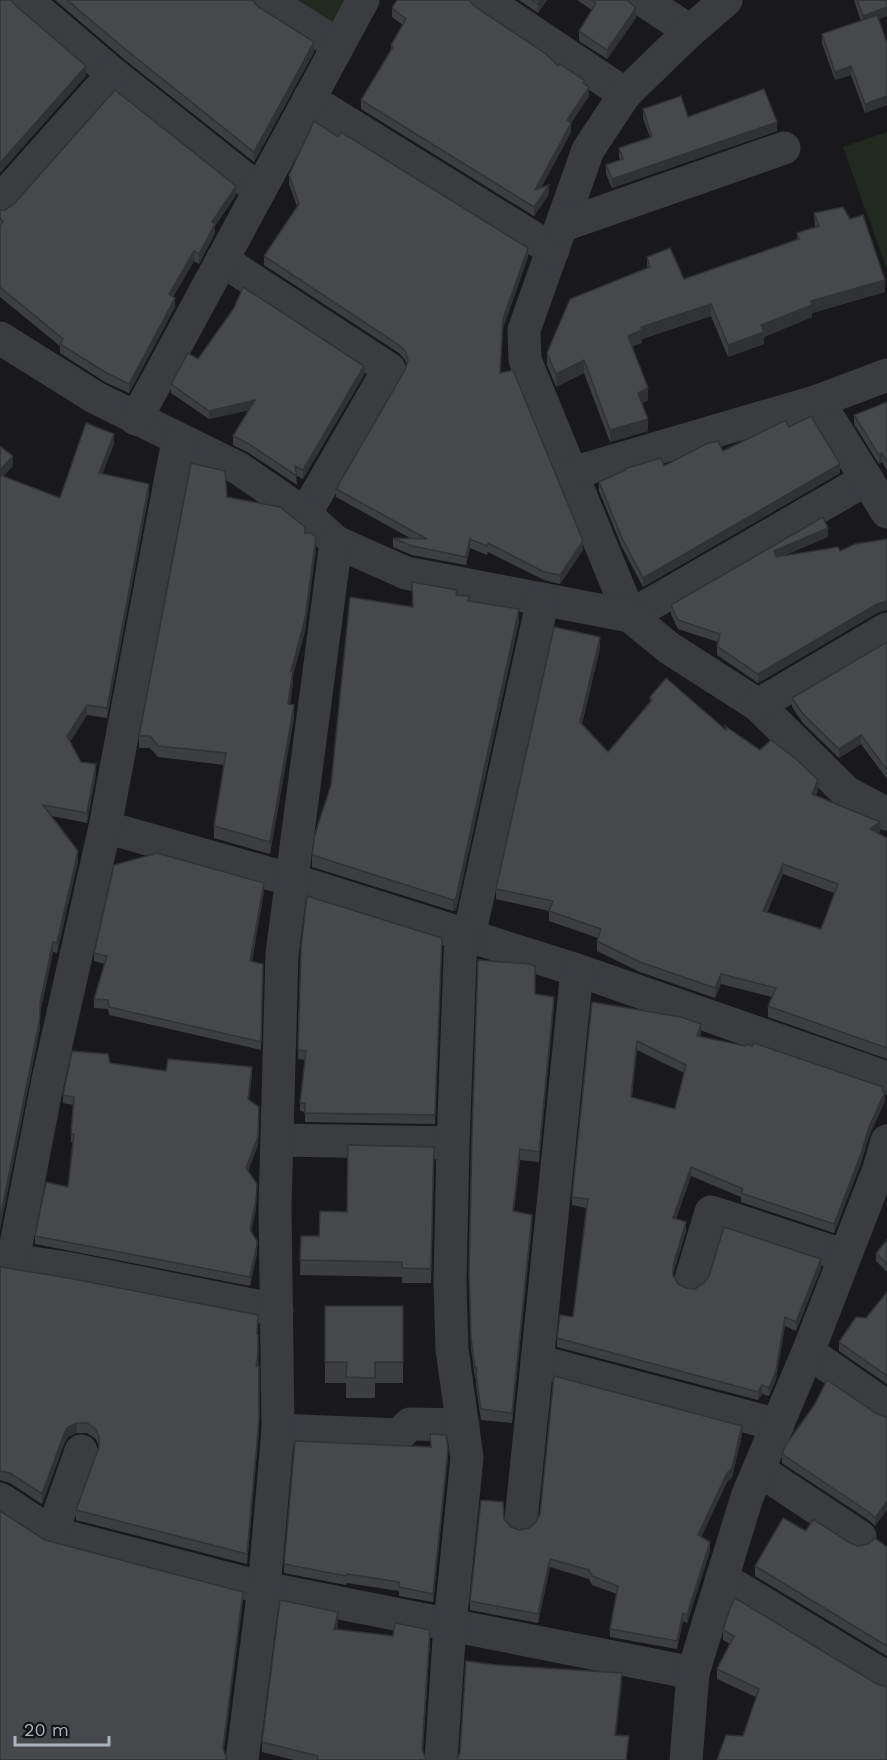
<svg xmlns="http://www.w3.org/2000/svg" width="887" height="1760" font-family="'Work Sans',sans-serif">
<rect width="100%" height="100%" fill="#19191b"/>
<g fill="#212921">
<path d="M283,0H353L336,33Z"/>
<path d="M887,132V270L843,147Z"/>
</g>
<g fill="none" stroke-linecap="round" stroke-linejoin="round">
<g stroke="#3a3c40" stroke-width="33">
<path d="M26,0L113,74L259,190"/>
<path d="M267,0L338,45"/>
<path d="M485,0L625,94"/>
<path d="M643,0L690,31"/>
<path d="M726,0L690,31L625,94L588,150L524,330L525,360L630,616L867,479"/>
<path d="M309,99L553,250"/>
<path d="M0,201L113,74"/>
<path d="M561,226L784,148"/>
<path d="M222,260L389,369L305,514"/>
<path d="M0,338L96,398L238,468L305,514L336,542L406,573L630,616L669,648L758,705L846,792L887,814"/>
<path d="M818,401L887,512"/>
<path d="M136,419L363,0"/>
<path d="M572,473L818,401L887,375"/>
<path d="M758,705L887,629"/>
<path d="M105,827L292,880L577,970L887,1078"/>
<path d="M469,936L543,599"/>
<path d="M278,1140L453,1143"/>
<path d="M0,1258L66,1268L277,1310"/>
<path d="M13,1260L48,1080L105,827L178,440"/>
<path d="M691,1279L711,1212L845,1256"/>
<path d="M808,1352L887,1407"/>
<path d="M537,1361L778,1425"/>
<path d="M278,1430L399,1435L410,1424L463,1425"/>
<path d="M759,1470L860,1537"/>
<path d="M0,1499L52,1533L264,1588L693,1673"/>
<path d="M521,1520L577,970"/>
<path d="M52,1533L81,1451"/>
<path d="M722,1578L887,1678"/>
<path d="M242,1760L264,1588L278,1430L275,1206L282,954L336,542"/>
<path d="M441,1760L450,1624L467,1458L452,1349L450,1283L453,1143L461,934"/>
<path d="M686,1760L693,1673L747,1497L808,1352L879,1169L887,1141"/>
</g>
</g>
<g fill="#3c3e40" fill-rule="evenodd">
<path d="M55,0H253L257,6L314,52L254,162L125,60Z"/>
<path d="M519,0H547L538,13Z"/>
<path d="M577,0H627L636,18L607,59L579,41V31L592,10Z"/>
<path d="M854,0H887V16L879,19L887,43V105L865,113L851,75L835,80L822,43V34L861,21Z"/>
<path d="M474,6L585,85L589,96L571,123V132L541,188L549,194L534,216L361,109V100L391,50V45L403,25L392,17V8Z"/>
<path d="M643,109L688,117L777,131L612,188L606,174V165L620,160L619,157V148L650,137L643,118Z"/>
<path d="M289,175L528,257L503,328L500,372L583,550L560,584L544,580L488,552L487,555L470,548L466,565L412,555L393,547V538H410L336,497V489L405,370L407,365L405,360L399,353L264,265V256L297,206L289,184Z"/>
<path d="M236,195L215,226V233L199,264L194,261L173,297L175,307L129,393L105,382L60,353V346L0,297V210Z"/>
<path d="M814,213L885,292L812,313V317L764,337V344L728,357L711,316L642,339V343L632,346L648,400L642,403L648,431L610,442L584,373L556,387L547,365V353L647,269V257L684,279L797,240V233L815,227Z"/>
<path d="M198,359L364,375L303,479L296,475L297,485L249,453L233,445V436L249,410L209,419L171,393V384Z"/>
<path d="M887,402V471L882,462L879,464L854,424V415Z"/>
<path d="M789,427L840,473L643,587L622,547L599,491V482L624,471V469L664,466L723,451Z"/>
<path d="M114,444L102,474L149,494L107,718L87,715L70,742L81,762L96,774L87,823L52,816L78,861L57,953L53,952L40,1013V1028L0,1229V446L13,466L3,476L60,498Z"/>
<path d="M227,497L305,533L316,549L305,631L293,675V683L290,705L294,717L270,854L214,838V826L224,765L158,757L150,748H139V736Z"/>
<path d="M828,537L786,555L877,613L758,683L717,655V646L718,642L678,629L671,614V605Z"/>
<path d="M412,582L457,595L469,601L519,621L456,910L453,911L312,867V855L413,607Z"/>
<path d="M887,642V779L861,744L839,758L803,723L792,707V698Z"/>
<path d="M600,648L582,724L608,752L650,703V697L725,729V726L818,791L816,795L880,832L878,833L887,838V1059L768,1017V1006L772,997L721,984L715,998L640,972L597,951V941L598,938L549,921V911L496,899V889ZM783,874L834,893L821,929L767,913Z"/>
<path d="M264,891L252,961L263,964L261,1050L109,1015L108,1009L94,1008V999L105,964L94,961V953Z"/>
<path d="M442,938L435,1124L305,1122V1112L300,1111V1103L305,1060L298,1059L301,947Z"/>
<path d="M535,994L554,1007L539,1162L520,1160L514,1211L532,1225L512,1423L481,1420L476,1386V1379L475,1378L471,1349L469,1273Z"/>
<path d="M592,1002L701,1033L700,1036L883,1091L885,1101L869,1136L861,1163L834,1233L741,1202V1197L691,1176L676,1219L686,1231L673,1274L678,1284L686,1288L695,1289L821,1268L796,1331L785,1326L776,1379L769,1396L762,1394L758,1400L557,1347V1338L573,1317L586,1208L572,1205V1197ZM637,1050L684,1073L675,1109L632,1097Z"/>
<path d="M110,1063L166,1071L252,1075L249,1099L259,1115L258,1145L248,1171L256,1209L251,1232L257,1253L250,1286L35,1244V1236L68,1187L73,1143L71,1142V1134L74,1105L63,1103V1095Z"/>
<path d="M434,1147L431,1283H402V1277L300,1275L301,1236H319L347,1212Z"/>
<path d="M887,1240V1272L876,1261V1253Z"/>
<path d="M0,1267L258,1325L257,1334L258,1335L259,1429L247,1564L76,1520V1510L99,1447L96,1439L87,1433H77L68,1437L64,1444L42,1504L10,1483L0,1480Z"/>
<path d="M887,1292V1384L839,1351V1342L866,1318Z"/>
<path d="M325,1306H403V1383H375V1398H346V1383H325Z"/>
<path d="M877,1414L875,1526L870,1521L782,1463V1454Z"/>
<path d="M742,1435L732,1477L727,1482L701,1537L710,1551L687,1623L683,1621L677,1649L610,1637V1629L617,1594L592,1585L589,1579L550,1567L538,1623L470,1610V1601L504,1519L511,1527L519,1530L529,1528Z"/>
<path d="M448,1458L433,1602L399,1596V1591L347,1583L346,1585L284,1573V1564Z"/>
<path d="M806,1531L858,1546L887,1547V1656L755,1576V1566Z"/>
<path d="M338,1622L337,1629L430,1640L423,1752L426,1760H294L262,1752V1742Z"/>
<path d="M723,1630L877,1684L743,1736L756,1697L717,1679V1669L730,1644L723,1640Z"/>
</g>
<g fill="#313234">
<path d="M540,0H547L538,13V4Z"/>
<path d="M887,7V16L863,25V16Z"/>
<path d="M636,8V18L607,59V50Z"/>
<path d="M314,42V52L254,162V152Z"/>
<path d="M86,66V76L0,173V163Z"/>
<path d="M851,66V75L835,80V72Z"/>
<path d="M589,87V96L571,123V132L535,199V190L567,120Z"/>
<path d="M887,96V105L865,113V104Z"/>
<path d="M777,122V131L612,188V179Z"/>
<path d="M549,185V194L534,216V207Z"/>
<path d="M236,186V195L215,226V233L199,264V254L212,222Z"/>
<path d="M528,248V257L503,328L500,381L503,319Z"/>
<path d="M194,251V261L169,304V294Z"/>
<path d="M885,280V292L812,313V317L764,337V344L728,357V345L761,325L811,301Z"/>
<path d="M175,298V307L129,393V384Z"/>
<path d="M711,304V316L642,339V343L628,348V336L641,327Z"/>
<path d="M584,360V373L556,387V374Z"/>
<path d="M364,366V375L303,479V470Z"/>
<path d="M648,388V400L638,405V393Z"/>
<path d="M255,400V409L209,419V411Z"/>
<path d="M648,419V431L610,442V430Z"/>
<path d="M114,434V444L99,483V473Z"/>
<path d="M882,453V462L879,464V455Z"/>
<path d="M13,456V466L0,480V470Z"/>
<path d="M840,464V473L643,587V578Z"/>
<path d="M149,484V494L107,718V708Z"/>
<path d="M828,528V537L774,560V551Z"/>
<path d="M316,537V549L305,631L293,675V683L288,716V704L291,671Z"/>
<path d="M470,539V548L466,565V557Z"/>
<path d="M583,541V550L560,584V575Z"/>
<path d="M887,601V610L877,613L758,683V674L877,604Z"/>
<path d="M519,609V621L456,910L453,911V900Z"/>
<path d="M600,637V648L580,732V722Z"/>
<path d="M87,705V715L67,746V736Z"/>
<path d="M294,705V717L270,854V842Z"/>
<path d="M861,735V744L839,758V749Z"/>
<path d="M96,764V774L87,823V813Z"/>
<path d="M818,780V791L812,804V794Z"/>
<path d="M880,822V832L870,840V829Z"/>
<path d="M78,851V861L57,953V943Z"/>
<path d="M783,864V874L763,922V911Z"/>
<path d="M264,883V891L250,969V961Z"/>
<path d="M53,942V952L40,1013V1003Z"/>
<path d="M721,974V984L715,998V988Z"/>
<path d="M554,997V1007L539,1162V1152Z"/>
<path d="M40,1018V1028L0,1229V1219Z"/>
<path d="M701,1024V1033L697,1044V1036Z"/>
<path d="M637,1041V1050L631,1106V1097Z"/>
<path d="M252,1067V1075L248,1107V1099Z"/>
<path d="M883,1087V1096L885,1092V1101L869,1136L861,1163L834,1233V1224Z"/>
<path d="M259,1107L258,1145L246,1176V1168Z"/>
<path d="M520,1149V1160L513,1221V1211Z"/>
<path d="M691,1167V1176L673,1226V1218Z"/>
<path d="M257,1184L256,1209L250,1239V1230Z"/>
<path d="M532,1215V1225L512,1423V1413Z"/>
<path d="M686,1222V1231L673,1274V1266Z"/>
<path d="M257,1245V1253L250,1286V1277Z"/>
<path d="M821,1259V1268L796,1331V1322Z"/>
<path d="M785,1317V1326L776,1379L769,1396V1388Z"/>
<path d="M762,1385V1394L758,1400V1392Z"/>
<path d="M259,1419V1429L247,1564V1554Z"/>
<path d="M77,1423V1433L68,1437L64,1444L42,1504V1494L64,1434L68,1427Z"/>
<path d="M742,1426V1435L732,1477L727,1482L698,1544V1535Z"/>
<path d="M448,1450V1458L433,1602V1594Z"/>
<path d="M887,1501V1510L875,1526V1518Z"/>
<path d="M710,1542V1551L687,1623V1615Z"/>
<path d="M550,1559V1567L538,1623V1614Z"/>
<path d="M243,1592V1602L223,1758V1748Z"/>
<path d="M338,1612V1622L334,1639V1629Z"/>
<path d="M683,1613V1621L677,1649V1641Z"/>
<path d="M430,1630V1640L422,1759V1749Z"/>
<path d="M622,1673V1683L615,1745V1735Z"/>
</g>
<g fill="#46484b" stroke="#313234" stroke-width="1.5" fill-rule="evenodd">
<path d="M0,0H11L14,4L86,66L0,163Z"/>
<path d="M67,0H253L257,6L314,42L254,152L125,49Z"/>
<path d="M397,0H469L474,6L546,54L558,66L560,64L585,81L583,83L589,87L567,120L571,123L535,190L549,185L534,207L361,100L393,47L391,45L406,19L392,8Z"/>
<path d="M532,0H540L538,4Z"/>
<path d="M591,0H627L636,8L607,50L579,31L596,3Z"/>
<path d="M857,0H887V7L863,16Z"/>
<path d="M877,15L887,43V96L865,104L851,66L835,72L822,34Z"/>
<path d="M764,89L777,122L612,179L606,165L623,159L619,148L652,137L643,109L681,96L688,117Z"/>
<path d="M115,90L236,186L212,222L215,224L199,254L194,251L169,294L175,298L129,384L105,372L60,344L63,339L0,287V225L3,222L0,218V210H5L14,204Z"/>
<path d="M314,121L338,137L341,132L528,248L503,319L500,373L513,370L583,541L560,575L544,572L488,543L487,546L470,539L466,557L412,546L393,538L427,539L336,489L405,370L408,360L405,351L399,345L264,256L299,204L289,175Z"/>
<path d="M843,207L850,219L863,215L885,280L811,301L812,305L761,325L764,332L728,345L711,304L641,327L642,330L628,336L648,388L638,393L648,419L610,430L584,360L556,374L547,353L570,299L650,267L647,257L670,248L684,279L799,239L797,233L819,226L814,213Z"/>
<path d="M243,287L364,366L303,470L295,466L297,476L249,444L233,436L255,400L209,411L171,384L188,353L198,359L234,308Z"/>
<path d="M887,402V462L882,453L879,455L854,415Z"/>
<path d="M811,416L840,464L643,578L622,538L599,482L625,470L624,469L661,458L664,466L706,444L718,441L723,451L782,422L786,421L789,427Z"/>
<path d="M86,423L114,434L99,473L149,484L107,708L87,705L67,736L81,762L96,764L87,813L43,805L78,851L57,943L53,942L40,1003V1018L0,1219V475L60,498Z"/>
<path d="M0,446L13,456L0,470Z"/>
<path d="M191,463L225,471L227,497L280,507L305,527V533H311L316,537L305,619L291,671H293L288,704L294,705L270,842L214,826L226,753L158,746L150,736H139Z"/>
<path d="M823,517L828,528L774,551L776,557L838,547L840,551L855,544L887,539V601L877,604L758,674L717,646L720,634L678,620L671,605Z"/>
<path d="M412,582L457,590L456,595L469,596L468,601L519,609L456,898L453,900L312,855L315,834L331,785L350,597L413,607Z"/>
<path d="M554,627L600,637L580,722L608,752L652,700L650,697L666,678L727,731L725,726L760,750L771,740L796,759L818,780L812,794L880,822L870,829L887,838V1048L768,1006L776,988L721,974L715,988L640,962L597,941L601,929L549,911L553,901L496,889ZM783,864L838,884L821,929L763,911Z"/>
<path d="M887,642V770L861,735L839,749L803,714L792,698Z"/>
<path d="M157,853L264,883L250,961L263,964L261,1042L109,1007L108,1000L94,999L107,956L94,953L114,865Z"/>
<path d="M307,896L442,938L435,1115L305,1113V1103H300L306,1051L298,1050L301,947Z"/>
<path d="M478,960L529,964L535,966V994L554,997L539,1152L520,1149L513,1211L532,1215L512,1413L481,1409L476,1376L477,1368H475L471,1338L469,1273L472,1133Z"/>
<path d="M592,1002L681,1017L701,1024L697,1036L745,1046L746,1044L752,1046L754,1043L883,1087L882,1091L885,1092L869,1127L861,1154L834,1224L741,1193L743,1189L691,1167L673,1218L686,1222L673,1266V1275L678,1284L686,1288L695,1289L704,1283L709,1276L724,1227L821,1259L796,1322L785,1317L776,1371L769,1388L762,1385L758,1392L557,1338L560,1315L573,1317L588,1199L572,1197ZM637,1041L686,1065L675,1109L631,1097Z"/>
<path d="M72,1051L108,1054L110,1063L166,1071L168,1059L252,1067L248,1099L259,1107L258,1137L246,1168L257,1184L256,1200L250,1230L257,1241V1245L250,1277L35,1236L46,1182L68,1187L74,1134H71L74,1097L63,1095Z"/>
<path d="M348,1145L434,1147L431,1269L402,1268V1262L300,1260L301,1236H319L320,1211L347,1212Z"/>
<path d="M887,1240V1264L876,1253Z"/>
<path d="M0,1267L63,1277L258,1315L257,1334L258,1335V1355L256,1366H259V1419L247,1554L76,1510L99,1447V1437L96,1429L87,1423H77L68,1427L64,1434L42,1494L10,1473L0,1471Z"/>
<path d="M887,1292V1376L839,1342L856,1317L866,1318Z"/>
<path d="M325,1306H403V1362H375V1378L346,1377L347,1362H325Z"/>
<path d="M554,1376L742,1426L732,1468L727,1473L698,1535L710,1542L687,1615L683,1613L677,1641L610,1629L618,1586L592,1576L589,1570L550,1559L538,1614L470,1601L481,1500L503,1502L504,1519L511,1527L519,1530L529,1528L536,1522L540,1514Z"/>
<path d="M827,1380L877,1414L887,1417V1501L875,1518L870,1513L782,1454L785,1446L815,1404Z"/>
<path d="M430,1434L446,1435L448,1450L433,1594L399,1587V1582L347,1574L346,1576L284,1564L295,1441L431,1447Z"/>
<path d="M0,1511L45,1540L243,1592L223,1748L227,1760H0Z"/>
<path d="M783,1518L806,1531L813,1519L850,1543L858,1546L868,1544L875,1538L887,1547V1646L755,1566Z"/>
<path d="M735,1598L877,1684L887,1687V1760H717L726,1735L743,1736L759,1689L717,1669L734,1636L723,1630L730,1608Z"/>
<path d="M280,1600L338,1612L334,1629L393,1636L395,1623L430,1630L422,1749L426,1760H317L318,1756L262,1742Z"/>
<path d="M466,1661L497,1665L622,1673L615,1735L629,1736L626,1760H457L460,1752Z"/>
</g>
<path d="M15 1736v9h94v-9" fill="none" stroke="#acb3ba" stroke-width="3"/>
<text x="24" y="1736" font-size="18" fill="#acb3ba" stroke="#141416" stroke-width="4.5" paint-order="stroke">20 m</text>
</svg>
